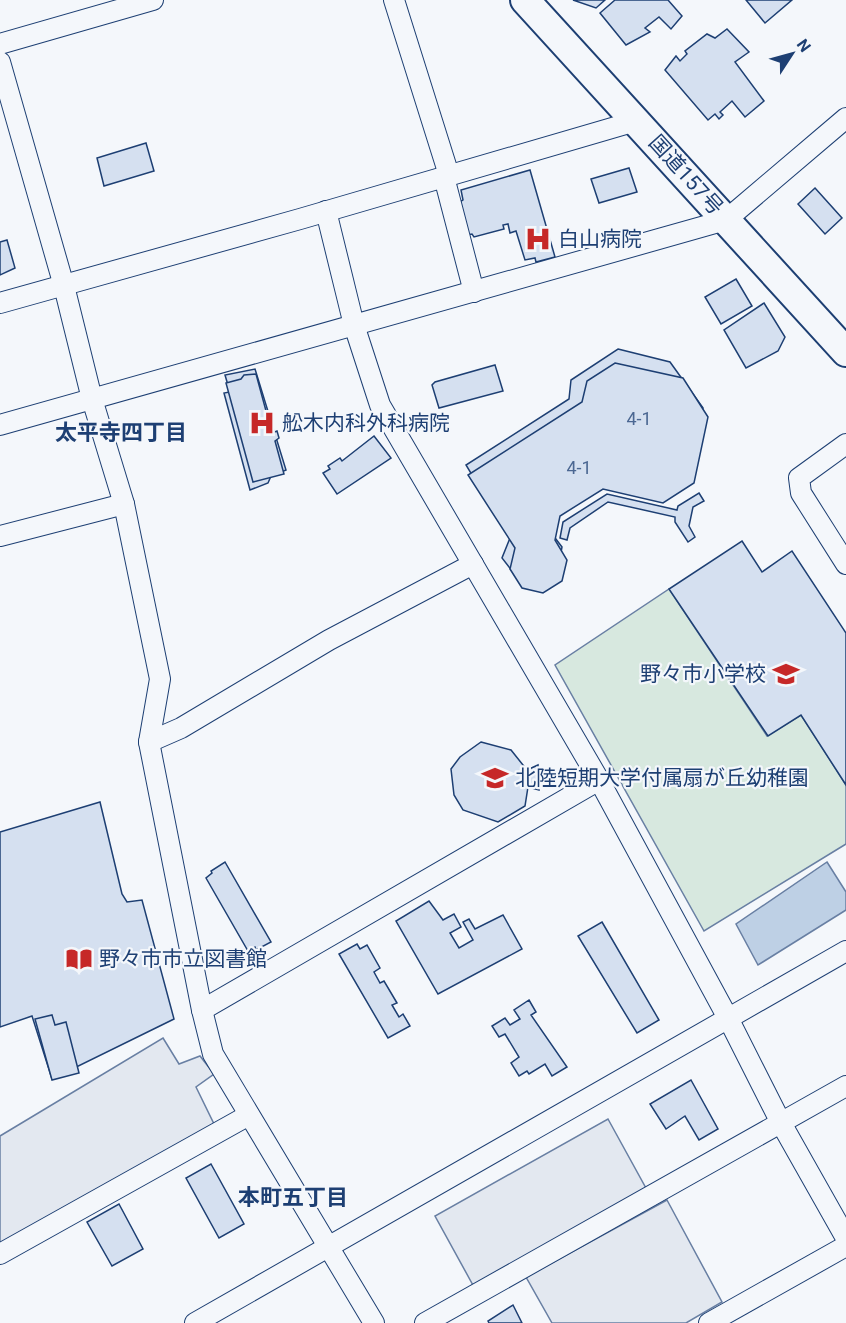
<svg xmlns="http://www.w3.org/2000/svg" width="846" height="1323" font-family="Roboto,'Noto Sans JP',sans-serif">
<rect width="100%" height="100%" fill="#f4f7fb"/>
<path fill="#d7e8df" stroke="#687fa3" stroke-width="1.5" d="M669,589L767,736L801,715L846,785V844L704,931L555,665Z"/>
<g fill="#e3e8f0" stroke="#687fa3" stroke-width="1.5">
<path d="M163,1038L179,1064L200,1056L214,1074L196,1087L215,1126L0,1245V1136Z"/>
<path d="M608,1119L647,1190L474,1287L435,1216Z"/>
<path d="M667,1200L722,1302L686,1323H552L526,1277Z"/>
</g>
<path fill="#bed0e5" stroke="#687fa3" stroke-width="1.5" d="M827,862L846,892V910L758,965L736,924Z"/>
<g fill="#d5e0f0" stroke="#1d3f73" stroke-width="1.5">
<path d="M573,0H605L596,8Z"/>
<path d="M615,0H668L682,16L671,29L659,17L645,28L650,32L626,45L600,13Z"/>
<path d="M746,0H792L765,23Z"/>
<path d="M727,29L749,52L735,62L764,101L745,117L732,101L720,112L723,115L719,119L715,114L708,120L665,70L676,56L680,61L687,54L685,51L707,34L715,38Z"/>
<path d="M146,143L154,171L104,186L97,158Z"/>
<path d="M629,168L637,192L599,203L591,179Z"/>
<path d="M530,170L555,257L536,262L535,258L525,260L516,231L510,233L508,224L503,225L504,229L474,237L472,234L467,235L458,203L463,200L461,190Z"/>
<path d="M815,188L842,218L825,234L798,204Z"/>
<path d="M7,240L15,268L0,275V242Z"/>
<path d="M736,279L752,306L721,324L705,297Z"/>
<path d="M764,303L785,337L778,351L746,368L724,330Z"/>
<path d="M618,349L670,362L703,408L689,471L661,492L592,483L556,506L549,530L562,547L558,569L539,583L516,576L502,558L510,538L466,465L569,399L571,380Z"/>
<path d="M615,363L683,378L708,417L694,483L663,503L603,489L560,516L555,540L567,560L562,581L543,593L522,588L510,569L515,548L468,475L582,402L587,381Z"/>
<path d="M495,365L503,391L439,408L432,385L435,382Z"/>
<path d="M255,369L286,470L271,476L268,483L250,490L224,393L230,392L225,375Z"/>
<path d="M256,374L272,433L277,431L279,438L275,441L284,474L253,482L226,383L241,379L244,375Z"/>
<path d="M374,436L391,458L337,494L323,473L330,469L328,466L340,458L342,461Z"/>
<path d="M699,493L704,501L693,507L689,526L695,537L688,542L675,522V517L608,502L570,528L567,540L560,538L563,522L607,494L677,510L678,506Z"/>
<path d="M742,541L762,572L792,551L846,633V785L801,715L768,736L669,589Z"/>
<path d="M481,742L511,750L527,770L538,765L539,790L528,787L525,806L498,822L463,810L454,795L451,769L460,757Z"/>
<path d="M100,802L122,894L127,902L142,900L174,1019L52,1079L32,1016L0,1027V832Z"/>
<path d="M225,862L271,942L256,950L255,947L248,951L206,878L212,873L211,871Z"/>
<path d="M429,901L443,920L454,914L461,927L450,933L459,948L473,940L463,922L469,919L475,929L503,915L522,949L438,994L396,921Z"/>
<path d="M602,922L659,1020L637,1033L578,936Z"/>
<path d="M357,944L360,949L367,945L380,968L374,972L380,983L384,981L397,1003L392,1005L399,1017L403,1014L410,1026L388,1038L339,954Z"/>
<path d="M529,1000L536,1012L531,1015L567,1067L552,1076L545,1064L529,1074L527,1071L519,1076L511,1063L519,1057L505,1034L499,1037L492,1026L505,1018L510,1025L520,1019L514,1010Z"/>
<path d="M52,1015L55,1025L66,1022L79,1073L52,1080L35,1019Z"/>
<path d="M691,1080L718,1129L699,1140L685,1116L666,1129L650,1104Z"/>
<path d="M211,1164L244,1224L219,1238L186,1178Z"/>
<path d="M119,1204L143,1249L112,1266L87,1222Z"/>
<path d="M513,1305L522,1323H489L488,1321Z"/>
</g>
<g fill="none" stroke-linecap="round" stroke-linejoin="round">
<g stroke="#1d3f73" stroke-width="22">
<g id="minor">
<path d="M394,0L449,175"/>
<path d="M0,44L153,0"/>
<path d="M0,62L64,286L92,399L124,504L160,679L149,742L202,1010L213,1054L374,1323"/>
<path d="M444,177L474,292"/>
<path d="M326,211L354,325L380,405L599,780L729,1020L781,1123L846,1238"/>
<path d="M0,303L300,219L636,121"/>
<path d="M0,425L726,220L846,118"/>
<path d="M846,444L799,478L801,493L846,564"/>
<path d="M0,536L124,504"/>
<path d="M149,742L181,728L329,640L473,564"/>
<path d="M202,1010L599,780"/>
<path d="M0,1254L249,1115"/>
<path d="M195,1323L846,951"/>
<path d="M425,1323L846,1086"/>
<path d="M709,1323L846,1246"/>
</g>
</g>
<g stroke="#1d3f73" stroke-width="32">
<path id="highway" d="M525,0L846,352"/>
</g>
<use href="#minor" stroke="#f4f7fb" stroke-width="20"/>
<use href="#highway" stroke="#f4f7fb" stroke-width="28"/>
</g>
<defs>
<g id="hospital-bare" transform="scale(2.07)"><path d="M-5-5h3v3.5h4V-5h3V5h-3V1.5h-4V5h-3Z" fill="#c62828" stroke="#f4f7fb" stroke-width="2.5" paint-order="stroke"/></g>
<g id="school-bare" transform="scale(2.07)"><path d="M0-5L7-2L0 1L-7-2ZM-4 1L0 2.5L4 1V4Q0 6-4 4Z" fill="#c62828" stroke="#f4f7fb" stroke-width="2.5" paint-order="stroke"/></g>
<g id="library-bare" transform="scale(2.07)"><path d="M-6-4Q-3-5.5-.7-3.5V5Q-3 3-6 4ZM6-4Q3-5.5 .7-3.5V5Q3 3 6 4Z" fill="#c62828" stroke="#f4f7fb" stroke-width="2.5" paint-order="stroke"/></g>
</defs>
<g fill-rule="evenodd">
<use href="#hospital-bare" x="538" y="239"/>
<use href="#hospital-bare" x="262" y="423"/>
<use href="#school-bare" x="786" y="674"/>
<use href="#school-bare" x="495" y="778"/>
<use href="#library-bare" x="79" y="959"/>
</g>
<g text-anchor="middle" stroke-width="4.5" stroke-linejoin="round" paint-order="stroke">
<g font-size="18" fill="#4b6792">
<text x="639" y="425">4-1</text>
<text x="579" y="474">4-1</text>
</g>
<g font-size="21" fill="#1d3f73" stroke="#f4f7fb">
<text transform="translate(686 175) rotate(48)" y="7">国道157号</text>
</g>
<g font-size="21" fill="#1d3f73" stroke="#f4f7fb" text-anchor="start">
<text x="558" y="246">白山病院</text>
<text x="282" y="430">舩木内科外科病院</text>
<text x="766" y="681" text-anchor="end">野々市小学校</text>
<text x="515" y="785">北陸短期大学付属扇が丘幼稚園</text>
<text x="99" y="966">野々市市立図書館</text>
</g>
<g font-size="22" font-weight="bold" fill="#1d3f73" stroke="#f4f7fb">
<text x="121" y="440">太平寺四丁目</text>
<text x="293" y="1205">本町五丁目</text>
</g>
</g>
<g transform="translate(792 54) rotate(54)" stroke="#f4f7fb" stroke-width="4.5" paint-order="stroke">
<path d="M0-4.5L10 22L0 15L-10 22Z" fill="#1d3f73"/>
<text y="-9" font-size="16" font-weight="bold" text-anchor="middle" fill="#1d3f73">N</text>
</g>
</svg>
